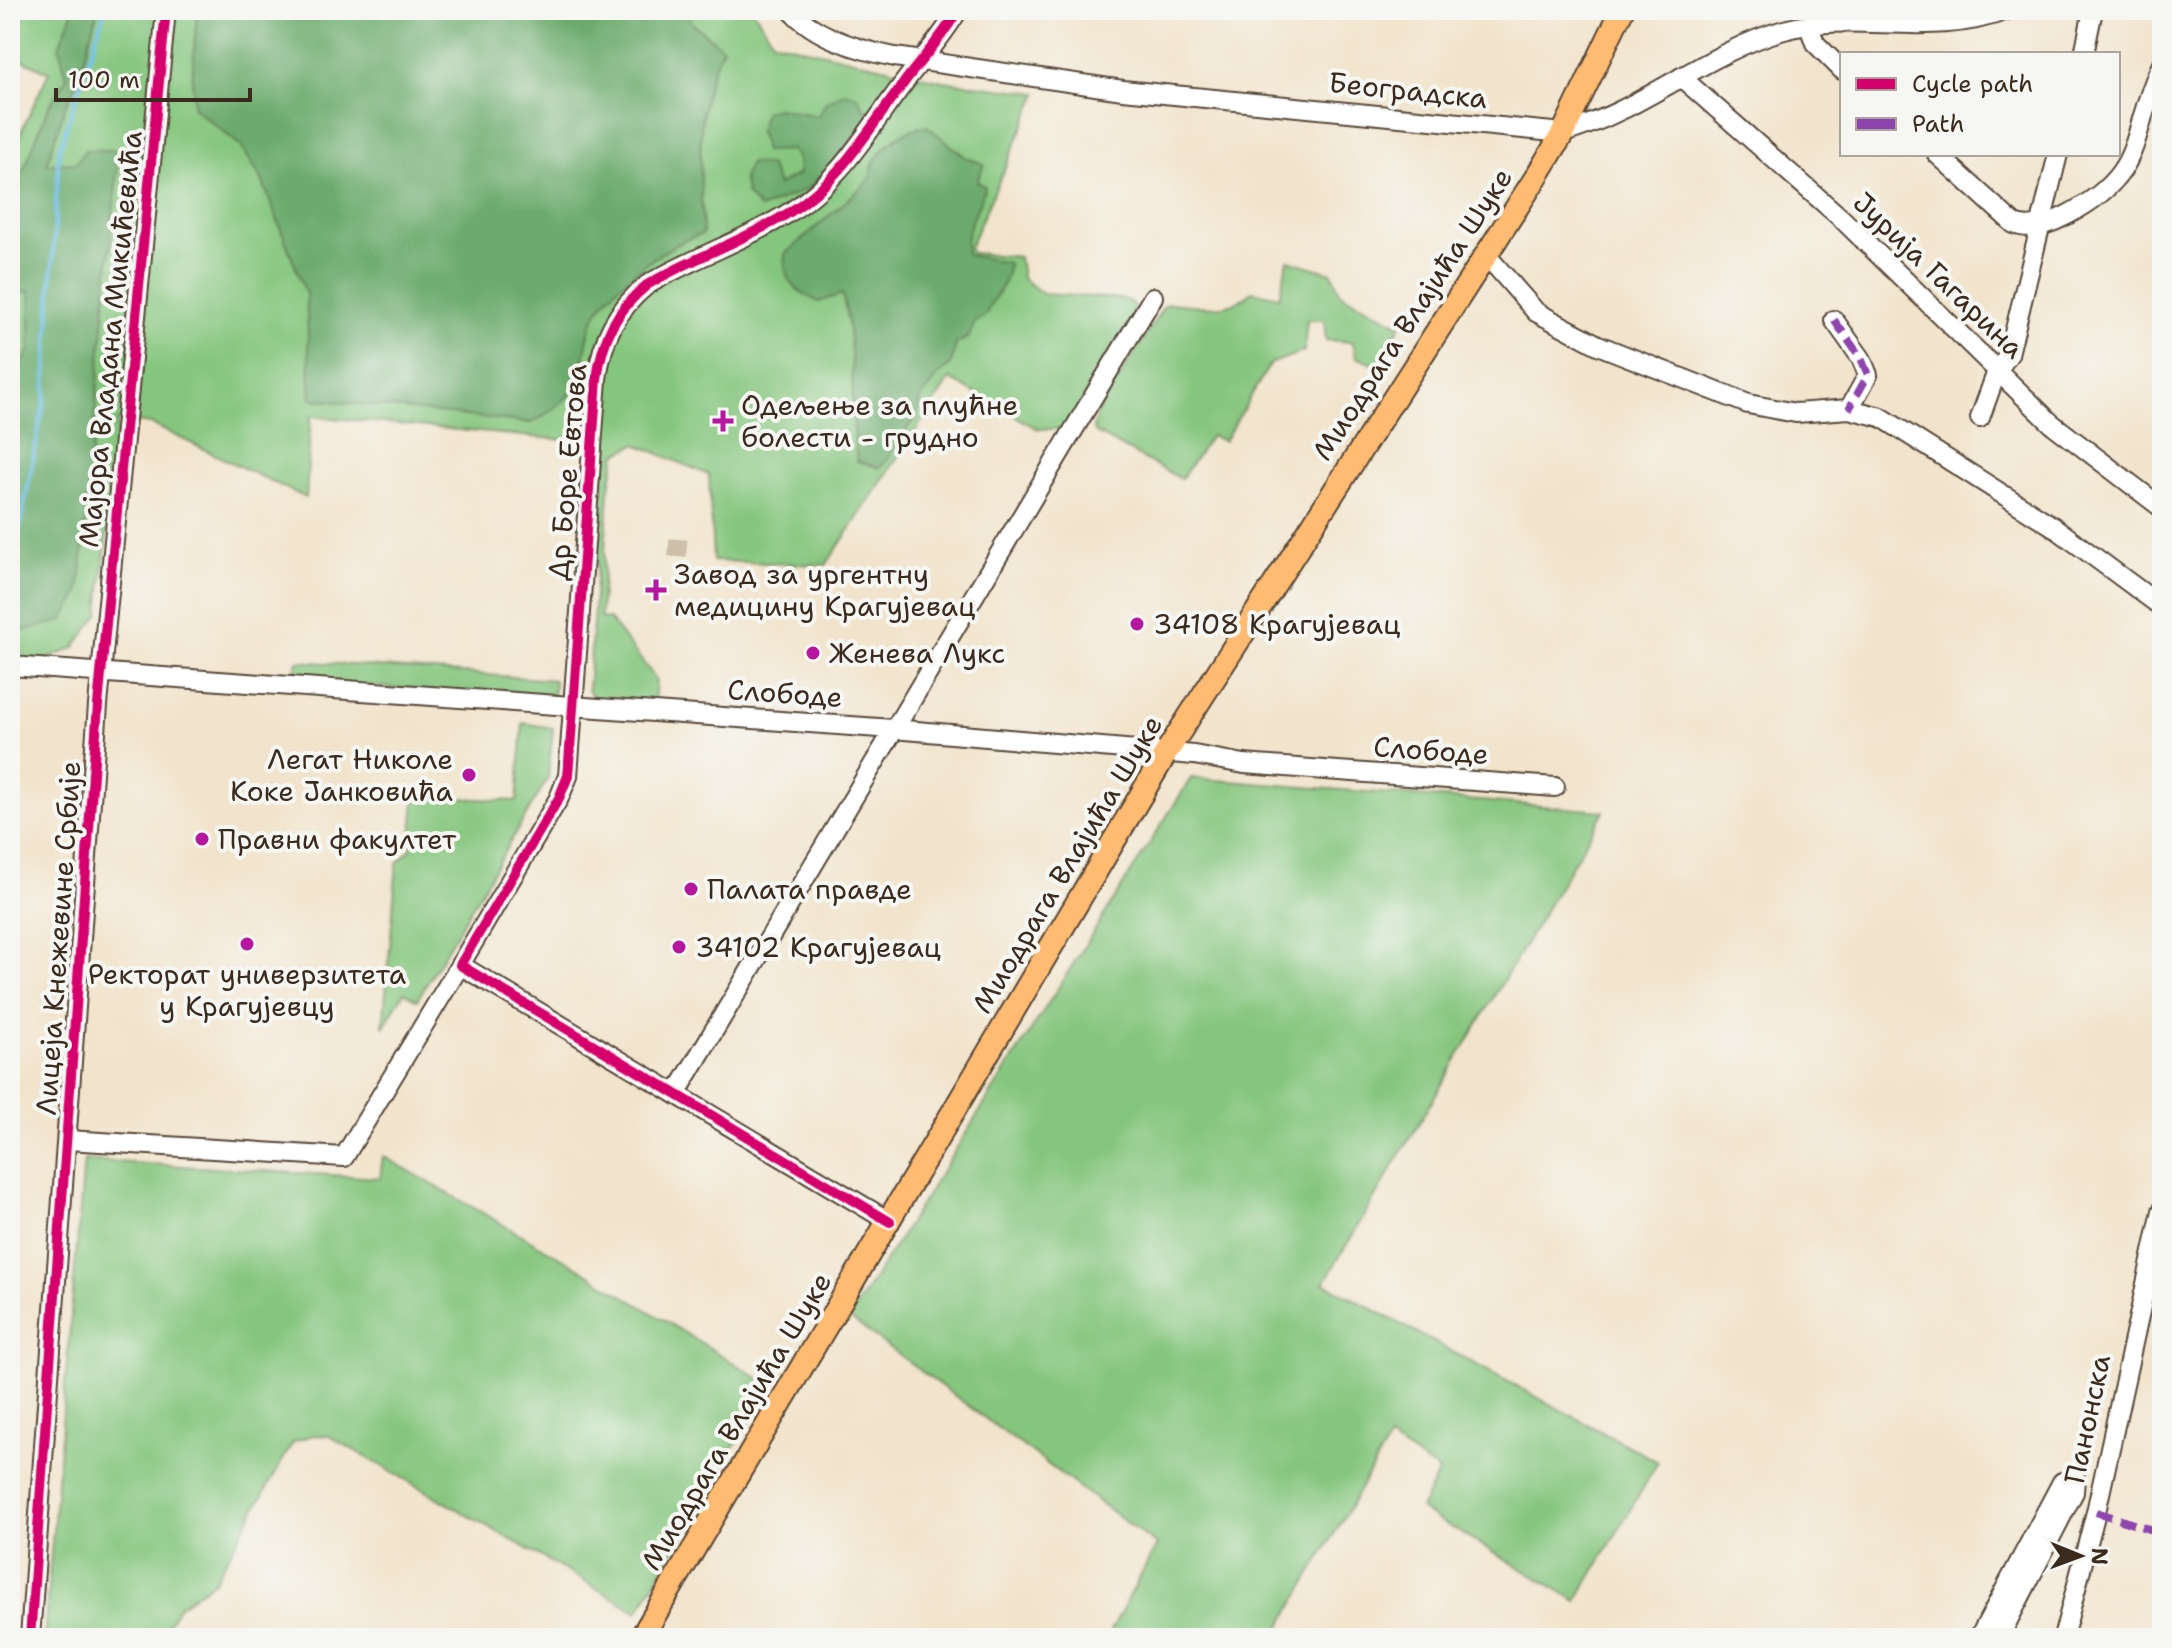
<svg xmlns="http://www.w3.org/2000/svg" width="2172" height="1648" font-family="'Shantell Sans',sans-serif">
<rect width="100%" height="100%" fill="#f6f6f2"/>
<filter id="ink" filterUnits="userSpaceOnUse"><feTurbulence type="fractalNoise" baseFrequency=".0125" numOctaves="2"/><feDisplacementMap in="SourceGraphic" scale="16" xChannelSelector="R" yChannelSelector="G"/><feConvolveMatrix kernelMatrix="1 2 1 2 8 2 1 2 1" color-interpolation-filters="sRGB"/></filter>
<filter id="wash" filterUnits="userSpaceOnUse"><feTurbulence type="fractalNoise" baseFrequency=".006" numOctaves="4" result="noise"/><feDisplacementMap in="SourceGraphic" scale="32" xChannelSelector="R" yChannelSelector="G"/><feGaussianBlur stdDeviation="1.8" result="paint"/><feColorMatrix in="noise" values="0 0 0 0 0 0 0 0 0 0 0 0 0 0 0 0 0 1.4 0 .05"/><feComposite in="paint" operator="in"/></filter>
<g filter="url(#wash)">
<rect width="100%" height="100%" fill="#f2e4cc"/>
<g fill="#85c67e" stroke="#60784e" stroke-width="2">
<path d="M12,10H753L773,41L943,81L1038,93L969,248L972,253L1019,257L1022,278L1043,294L1124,299L1133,304L1135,312L1066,429H1038L950,379L826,565L713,561L709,475L636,444L616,454L609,493L600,618L609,619L656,679L654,706L597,702L588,690L606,444L311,416L306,498L151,424L118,420L99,614L74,648L43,661L10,663V155L49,72L10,54Z"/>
<path d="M1288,260L1332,273L1341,294L1401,325L1377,365L1356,357L1353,342L1326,340L1324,320H1307L1304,351L1270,364L1224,441L1211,436L1181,479L1096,433L1093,429L1096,415L1164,306L1170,303C1200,305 1229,315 1252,291L1279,297Z"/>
<path d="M298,661L554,680L553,705L292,678Z"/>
<path d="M523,723L553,728L548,778L417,1000L404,992L383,1028L397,863L411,849L415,796L517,801Z"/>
<path d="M1191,778L1604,811L1324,1283L1658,1462L1577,1601L1420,1509L1439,1471L1389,1439L1274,1638H1107L1157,1545L849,1318Z"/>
<path d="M383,1156L572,1264L770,1385L638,1612L329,1436L313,1435L293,1442L214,1581L178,1607L160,1638H44L84,1160L380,1178Z"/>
</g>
<g fill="#6cab6d" stroke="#546a46" stroke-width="2">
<path d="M73,10H98L77,84L65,107L47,164L76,163L85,150H117V172L79,594L62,621L10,634V383L30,350V291L10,294V177L20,179L49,106L67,78L59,47Z"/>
<path d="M197,10H688L692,23L723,48C692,102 701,174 703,234C670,242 614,283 597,313C584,335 587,364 577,384C569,399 546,416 531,423L311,399L306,294L262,180L241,146L194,108L192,78Z"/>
<path d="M845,92L857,96L870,118L826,172L807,189L760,209L747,195L743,178L750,163L770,166L778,185L799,174L798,160L792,150L765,151L759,131L765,111L778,108L818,116L826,102Z"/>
<path d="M927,126L967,158L984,164L977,182L985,186C980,207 961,234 967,255L1008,263C1009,285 992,296 986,315L975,321L969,337L956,344L951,365L939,374L920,400L916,419C904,427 895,454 879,468L857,461C849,405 857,349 842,294L819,302C796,291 782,282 785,254L860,189L871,177C871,151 904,128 927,126Z"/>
</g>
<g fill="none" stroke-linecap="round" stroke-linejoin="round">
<path stroke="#68bee5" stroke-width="4" d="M10,579L45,398L59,150L105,10"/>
</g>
</g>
<g filter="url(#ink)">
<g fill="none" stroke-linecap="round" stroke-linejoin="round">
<path stroke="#cdbfa9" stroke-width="18" stroke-dasharray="18 9" stroke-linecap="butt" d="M677,557L679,533"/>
<g stroke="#564638" stroke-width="22">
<g id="minor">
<path d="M791,10C816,38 859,50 895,57L1123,90L1563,133C1642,111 1704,53 1784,30C1856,10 1929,40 2007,10"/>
<path d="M1809,26L1815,43L1842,70"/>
<path d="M2084,54L2093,10"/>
<path d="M1681,77L1841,218L2051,423L2162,508"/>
<path d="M1937,154L2014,224C2030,231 2052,223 2067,215C2149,172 2128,134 2162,64"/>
<path d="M1488,257L1536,312L1598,345L1748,404L1796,413L1849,409L1881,417L2054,527L2162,607"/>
<path d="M1834,320L1861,358L1868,375L1849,409"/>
<path d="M1980,418L1997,371L2009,354L2058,154"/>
<path d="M10,666L893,729L1194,755L1244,764L1555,787"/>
<path d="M676,1094L1153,297"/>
<path d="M68,1140L344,1157L460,965"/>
<path d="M890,1222L460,965L559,798L568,776L597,379C602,339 616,310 647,285C693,257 745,241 790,212C842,179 867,131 903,84C922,58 942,38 958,10"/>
<path d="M30,1638L98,705L166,10"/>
<path d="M1979,1638L2062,1482L2075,1478L2074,1492L1999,1638"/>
<path d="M2063,1638L2096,1512L2162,1211"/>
</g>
</g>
<g stroke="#564638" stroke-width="26">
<path id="major" d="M641,1638L1166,753L1535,179L1563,133L1622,10"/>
</g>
<use href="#minor" stroke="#fff" stroke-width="18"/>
<use href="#major" stroke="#ffbb71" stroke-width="22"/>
<g stroke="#8e44ad" stroke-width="8" stroke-dasharray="16 8" stroke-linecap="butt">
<path d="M1834,320L1861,358L1868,375L1849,409"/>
<path d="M2096,1512L2162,1533"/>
</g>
<g stroke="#f6f6f2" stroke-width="15">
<g id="cycleway">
<path d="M890,1222L460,965L559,798L568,776L597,379C602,339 616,310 647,285C693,257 745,241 790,212C842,179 867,131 903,84C922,58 942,38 958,10"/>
<path d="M30,1638L98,705L166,10"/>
</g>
</g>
<use href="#cycleway" stroke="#d6006c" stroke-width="10"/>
</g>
</g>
<g fill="#b5179e" stroke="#f6f6f2" stroke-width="3">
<path d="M719 409h8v8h8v8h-8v8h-8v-8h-8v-8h8z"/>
<path d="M652 578h8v8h8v8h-8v8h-8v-8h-8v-8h8z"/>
<circle cx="1137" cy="624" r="8"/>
<circle cx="813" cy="653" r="8"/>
<circle cx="469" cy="775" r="8"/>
<circle cx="202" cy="839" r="8"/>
<circle cx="691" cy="889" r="8"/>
<circle cx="247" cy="944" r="8"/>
<circle cx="679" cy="947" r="8"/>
</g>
<g text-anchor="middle" stroke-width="8" stroke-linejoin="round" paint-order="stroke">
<g font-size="28" fill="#3b2a1e" stroke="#f6f6f2">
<text transform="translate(1408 90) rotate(6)" y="10">Београдска</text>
<text transform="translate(1939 275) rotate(44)" y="10">Јурија Гагарина</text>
<text transform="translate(1412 314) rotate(-57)" y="10">Миодрага Влајића Шуке</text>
<text transform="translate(110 339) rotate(-84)" y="10">Мајора Владана Микићевића</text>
<text transform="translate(567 472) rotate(-85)" y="10">Др Боре Евтова</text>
<text transform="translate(785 693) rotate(4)" y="10">Слободе</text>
<text transform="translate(1431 750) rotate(4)" y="10">Слободе</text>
<text transform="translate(1067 864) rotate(-59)" y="10">Миодрага Влајића Шуке</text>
<text transform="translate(58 938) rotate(-86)" y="10">Лицеја Кнежевине Србије</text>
<text transform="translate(2087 1419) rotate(-78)" y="10">Панонска</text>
<text transform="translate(736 1421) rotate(-59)" y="10">Миодрага Влајића Шуке</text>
</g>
<g font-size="28" fill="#3b2a1e" stroke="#f6f6f2" text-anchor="start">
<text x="741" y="415">Одељење за плућне<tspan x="741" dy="32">болести - грудно</tspan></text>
<text x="674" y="584">Завод за ургентну<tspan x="674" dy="32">медицину Крагујевац</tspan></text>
<text x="1153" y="634">34108 Крагујевац</text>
<text x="829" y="663">Женева Лукс</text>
<text x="453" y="769" text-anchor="end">Легат Николе<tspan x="453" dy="32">Коке Јанковића</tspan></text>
<text x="218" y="849">Правни факултет</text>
<text x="707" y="899">Палата правде</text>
<text x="695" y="957">34102 Крагујевац</text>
<text x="247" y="984" text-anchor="middle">Ректорат универзитета<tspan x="247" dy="32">у Крагујевцу</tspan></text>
</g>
</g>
<rect width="2172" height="1648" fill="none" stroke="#f6f6f2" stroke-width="40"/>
<rect x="1840" y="52" width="280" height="104" fill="#f6f6f2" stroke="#aba49d" stroke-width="2"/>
<rect x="1856" y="78" width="40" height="12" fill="#d6006c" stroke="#aba49d" stroke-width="2"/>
<text x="1912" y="92" font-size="24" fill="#3b2a1e">Cycle path</text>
<rect x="1856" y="118" width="40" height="12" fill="#8e44ad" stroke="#aba49d" stroke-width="2"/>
<text x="1912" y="132" font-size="24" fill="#3b2a1e">Path</text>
<g transform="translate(2080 1556) rotate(91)" stroke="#f6f6f2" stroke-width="6" paint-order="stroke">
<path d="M0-6L14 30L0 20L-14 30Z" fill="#3b2a1e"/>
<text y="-12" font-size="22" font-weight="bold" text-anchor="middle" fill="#3b2a1e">N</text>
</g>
<path d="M56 88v12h194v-12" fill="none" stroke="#3b2a1e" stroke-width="4"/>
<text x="68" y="88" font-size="24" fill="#3b2a1e" stroke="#f6f6f2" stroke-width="6" paint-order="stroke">100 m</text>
</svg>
